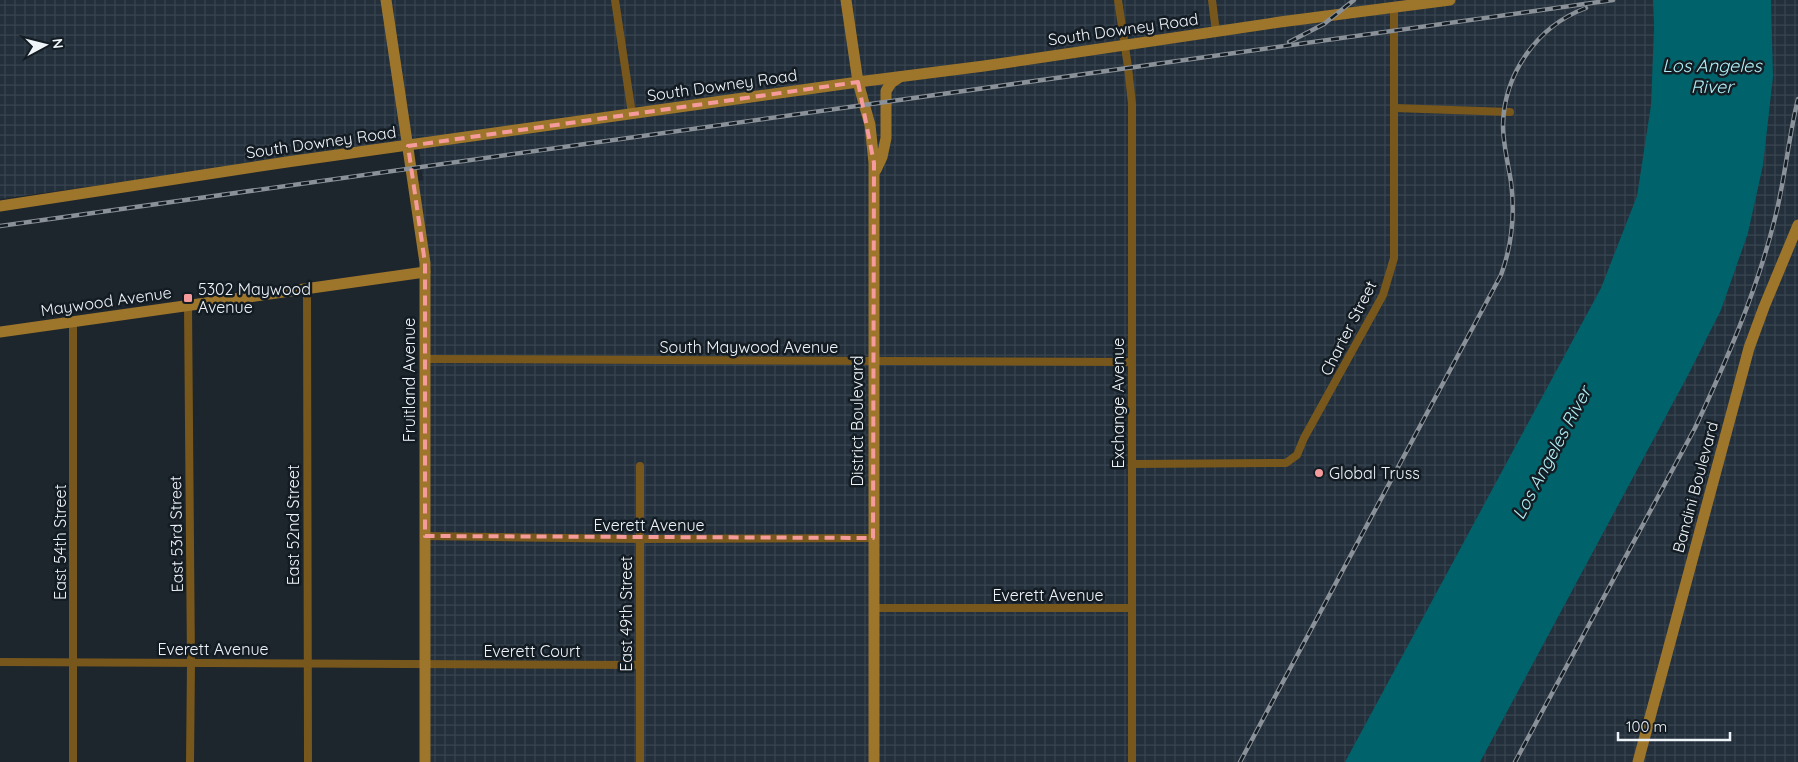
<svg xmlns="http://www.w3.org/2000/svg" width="1798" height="762" font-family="Quicksand,sans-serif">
<defs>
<pattern id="industrial-grid" width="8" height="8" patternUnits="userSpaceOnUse" patternTransform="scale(1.25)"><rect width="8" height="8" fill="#232f3b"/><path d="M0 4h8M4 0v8" fill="none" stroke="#38444e"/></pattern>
</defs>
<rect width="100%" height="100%" fill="#1d252d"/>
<path fill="url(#industrial-grid)" d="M0,0H1798V762H424L425,278L412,182L423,180L418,141L0,199Z"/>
<path fill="#00626b" d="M1653,0H1771L1773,77L1763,165L1748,233L1721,310L1687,377L1480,762H1345L1601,288L1637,196L1651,105L1654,27Z"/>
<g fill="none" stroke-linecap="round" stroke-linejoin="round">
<g stroke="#77571c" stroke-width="8">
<path d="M615,0L632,114"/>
<path d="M1118,0L1128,67L1132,104V762"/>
<path d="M1212,0L1216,32"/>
<path d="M1394,108L1510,112"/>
<path d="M307,288L308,762"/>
<path d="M188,305L191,663L190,762"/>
<path d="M73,322V762"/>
<path d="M425,359L1132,362"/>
<path d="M1132,464L1286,463L1297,455L1304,438L1383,295L1394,258V8"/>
<path d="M640,466V762"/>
<path d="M425,536L640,539L873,538"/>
<path d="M874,608H1132"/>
<path d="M0,662L640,665"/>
</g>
<g stroke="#9d752b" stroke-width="11">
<path d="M386,0L425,263V762"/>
<path d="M846,0L858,82L870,125L874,163V762"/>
<path d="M876,170L882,157L886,138V91L891,83L900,77"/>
<path d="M0,206L287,162L858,82L984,66L1280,22L1450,0"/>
<path d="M0,332L425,272"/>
<path d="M1638,762L1749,348L1764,307L1798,225"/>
</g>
<g stroke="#8b9198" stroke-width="4.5">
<g id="rail">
<path d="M1289,42L1324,24L1354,0"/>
<path d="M0,226L1613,0"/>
<path d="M1240,762L1501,275C1512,245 1515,213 1511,182C1508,163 1503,144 1503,125C1504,74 1537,26 1586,8"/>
<path d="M1515,762L1695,428C1726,362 1756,293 1774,222C1785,181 1788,139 1798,99"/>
</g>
</g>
<use href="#rail" stroke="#141c23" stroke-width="2.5" stroke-dasharray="8" stroke-linecap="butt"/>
</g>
<path fill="none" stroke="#f59b9b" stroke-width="4" stroke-dasharray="10 6" stroke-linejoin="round" d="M858,82L874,163L873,538L425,536V263L408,146Z"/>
<g fill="#f59b9b" stroke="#141c23" stroke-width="2">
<rect x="183" y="293" width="10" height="10" rx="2.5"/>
<circle cx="1319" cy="473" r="5"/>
</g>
<g text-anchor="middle" stroke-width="5" stroke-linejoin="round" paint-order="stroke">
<g font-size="16" fill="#eff4f9" stroke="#141c23">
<text transform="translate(1123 29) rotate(-8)" y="6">South Downey Road</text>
<text transform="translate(722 85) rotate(-8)" y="6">South Downey Road</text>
<text transform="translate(321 142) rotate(-8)" y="6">South Downey Road</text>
<text transform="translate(106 301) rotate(-8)" y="6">Maywood Avenue</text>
<text transform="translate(1348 328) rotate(-63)" y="6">Charter Street</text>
<text x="749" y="353">South Maywood Avenue</text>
<text transform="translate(409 380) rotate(-90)" y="6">Fruitland Avenue</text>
<text transform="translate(1118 403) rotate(-90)" y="6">Exchange Avenue</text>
<text transform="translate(857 421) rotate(-90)" y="6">District Boulevard</text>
<text transform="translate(1695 487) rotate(-75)" y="6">Bandini Boulevard</text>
<text transform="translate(293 525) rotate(-90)" y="6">East 52nd Street</text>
<text x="649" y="531">Everett Avenue</text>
<text transform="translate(176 534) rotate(-91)" y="6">East 53rd Street</text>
<text transform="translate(60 542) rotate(-90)" y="6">East 54th Street</text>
<text x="1048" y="601">Everett Avenue</text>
<text transform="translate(626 614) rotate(-90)" y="6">East 49th Street</text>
<text x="213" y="655">Everett Avenue</text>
<text x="532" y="657">Everett Court</text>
</g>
<g font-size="16" fill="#eff4f9" stroke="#141c23" text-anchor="start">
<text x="198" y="295">5302 Maywood<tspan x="198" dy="18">Avenue</tspan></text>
<text x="1329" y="479">Global Truss</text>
</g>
<g font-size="18" font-style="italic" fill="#b0eff6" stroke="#141c23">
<text x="1712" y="72">Los Angeles<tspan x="1712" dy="21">River</tspan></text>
<text transform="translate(1552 453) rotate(-62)" y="6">Los Angeles River</text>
</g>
</g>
<g transform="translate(45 45) rotate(83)" stroke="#141c23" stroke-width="4" paint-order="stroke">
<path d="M0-4L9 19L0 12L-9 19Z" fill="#eff4f9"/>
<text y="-8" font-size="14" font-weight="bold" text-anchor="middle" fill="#eff4f9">N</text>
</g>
<path d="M1618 732v8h112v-8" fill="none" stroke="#eff4f9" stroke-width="2.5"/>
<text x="1626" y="732" font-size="15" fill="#eff4f9" stroke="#141c23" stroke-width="4" paint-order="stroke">100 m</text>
</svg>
